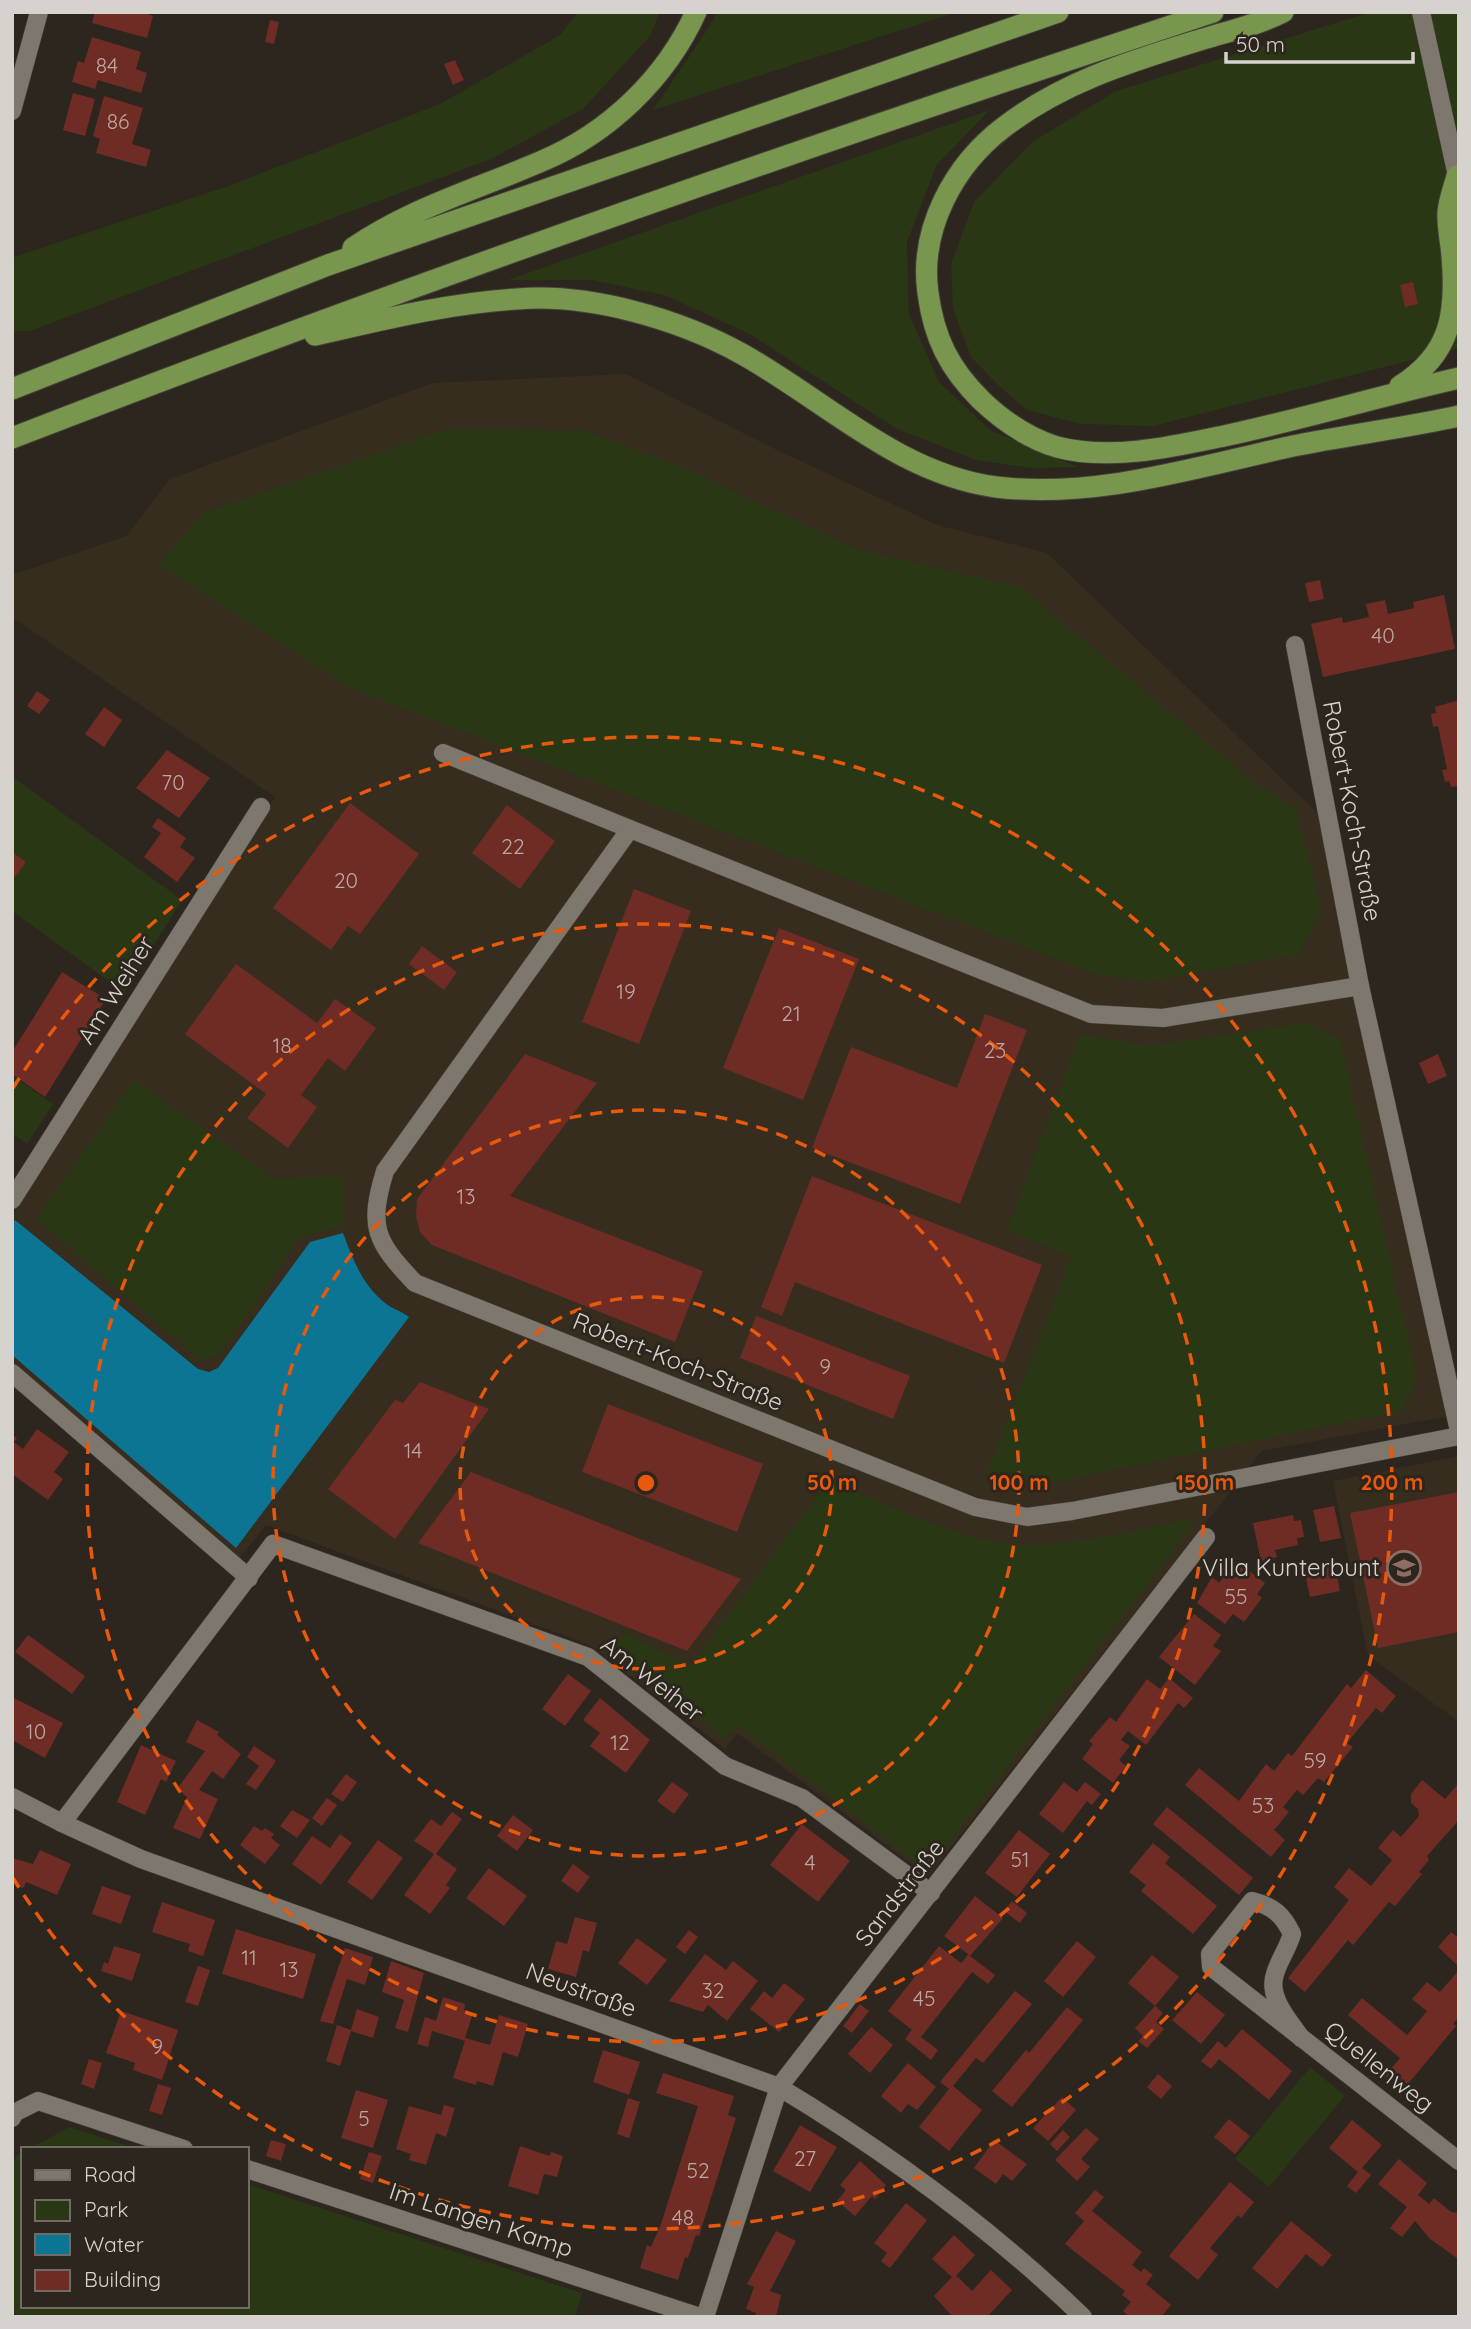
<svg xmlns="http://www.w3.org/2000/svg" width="1471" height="2329" font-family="Quicksand,sans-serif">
<rect width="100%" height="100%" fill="#2c261e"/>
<g fill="#362d1f">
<path d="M626,374L777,450L937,525L1047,553L1326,821L1459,1384V1414L1262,1451L928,1876L737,1733L725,1749L590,1645L266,1525L237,1561L12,1367V1217L275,797L12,617V575L126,536L170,479L433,383Z"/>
<path d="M1459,1456V1722L1368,1655L1333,1481Z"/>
</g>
<g fill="#293715">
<path d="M578,12H660L650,36L583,109L491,159L30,331H12L14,257L228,186L440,104L560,35Z"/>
<path d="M716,12H957L653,110L713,21Z"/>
<path d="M1371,12H1459V348L1153,426L1081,424L1027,410L998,385L971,357L953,309L951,264L974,202L1032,142L1116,91Z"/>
<path d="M990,110L937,164L907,242L909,314L939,382L990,430L1078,467L1032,468L976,460L897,429L748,333L664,295L592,280H508Z"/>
<path d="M448,429L583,430L680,466L858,550L1020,587L1260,787L1297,808L1321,912L1299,954L1148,982L1095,974L352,689L158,564L205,512Z"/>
<path d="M13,777L182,900L124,992L12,911Z"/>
<path d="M1305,1023L1340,1039L1417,1378L1403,1410L1046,1484L984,1481L1071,1257L1007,1230L1080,1034L1150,1046Z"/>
<path d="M12,1075L53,1104L27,1144L12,1133Z"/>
<path d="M134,1080L274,1179L343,1176V1226L300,1237L218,1356L200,1360L36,1219Z"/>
<path d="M829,1480C885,1503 967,1545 1028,1545C1081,1544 1135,1531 1187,1519L1193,1525L927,1871L737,1725L724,1739L610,1651L625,1633L690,1667Z"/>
<path d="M1310,2067L1345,2096L1269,2187L1235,2159Z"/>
<path d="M69,2127L137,2149H29Z"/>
<path d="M23,2152V2306H247V2184L582,2293L575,2317H12V2167L16,2156Z"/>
</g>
<path fill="#0d7594" d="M15,1220L198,1369L209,1372L218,1368L310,1242L343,1233C353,1260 362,1284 385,1303C392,1309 402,1311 409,1317L236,1548L12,1355V1225Z"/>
<g fill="#6e2c25">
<path d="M95,12H141L153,16L147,38L92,23Z"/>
<path d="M270,20L279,22L274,44L265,42Z"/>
<path d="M92,37L141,52L136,69L147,73L141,93L98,80L95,89L72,82L78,61L84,63Z"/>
<path d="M455,60L464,80L453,85L444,64Z"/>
<path d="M73,93L95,99L85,136L63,130Z"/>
<path d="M104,96L143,108L132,144L151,150L146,167L96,153L100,139L93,136Z"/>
<path d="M1413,282L1418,304L1405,307L1400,285Z"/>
<path d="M1320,580L1324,599L1309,602L1305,583Z"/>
<path d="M1444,595L1455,649L1323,677L1311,624L1342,617L1343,623L1369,617L1366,604L1385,600L1388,614L1414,608L1413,602Z"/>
<path d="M37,691L50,700L39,714L27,706Z"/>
<path d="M1459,700V786L1451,787L1449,781L1445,782L1442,770L1447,769L1438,726L1433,727L1431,714L1436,713L1435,707Z"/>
<path d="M104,707L122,720L104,747L85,734Z"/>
<path d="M167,750L210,778L179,818L136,788Z"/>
<path d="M350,803L419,854L360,934L348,926L331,950L273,908Z"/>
<path d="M507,805L555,841L520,889L472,853Z"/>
<path d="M158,818L186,838L180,847L195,858L177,882L144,857L161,833L152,827Z"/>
<path d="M12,852L26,862L15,877L12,875Z"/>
<path d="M634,889L691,911L639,1044L582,1022Z"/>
<path d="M779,928L859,959L803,1100L723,1068Z"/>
<path d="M422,946L457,972L444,990L409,964Z"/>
<path d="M236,964L317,1023L335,999L376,1028L345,1071L328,1058L301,1095L317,1107L288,1148L247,1118L266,1094L185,1034Z"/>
<path d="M62,972L106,999L45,1097L12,1074V1052Z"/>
<path d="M985,1014L1027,1030L960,1204L812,1148L851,1047L957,1088Z"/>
<path d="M525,1054L597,1083L510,1196L703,1271L675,1342L432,1245L420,1232L416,1216L417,1199Z"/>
<path d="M1438,1054L1447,1076L1428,1084L1419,1063Z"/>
<path d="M812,1176L1042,1265L1004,1363L795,1282L782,1316L761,1307Z"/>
<path d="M756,1316L910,1376L893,1419L740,1358Z"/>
<path d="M420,1382L489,1409L395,1539L328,1489L395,1400L403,1403Z"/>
<path d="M608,1404L763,1464L737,1532L582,1472Z"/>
<path d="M37,1429L69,1452L54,1472L63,1479L48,1500L12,1474V1435L17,1438L14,1442L23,1449Z"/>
<path d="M471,1472L741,1579L687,1651L418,1543Z"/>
<path d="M1459,1492V1632L1378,1648L1350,1513Z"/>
<path d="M1334,1506L1341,1538L1320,1542L1313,1510Z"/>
<path d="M1293,1515L1294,1521L1301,1520L1304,1537L1297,1538L1298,1545L1275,1550L1277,1557L1261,1561L1253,1523Z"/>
<path d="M1334,1559L1340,1591L1310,1597L1303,1565Z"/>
<path d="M1236,1561L1265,1583L1257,1594L1262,1598L1244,1622L1233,1614L1225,1624L1197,1603L1212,1577L1219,1583Z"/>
<path d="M1194,1614L1221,1635L1213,1646L1221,1651L1195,1685L1159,1657Z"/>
<path d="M28,1635L85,1676L72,1694L15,1652Z"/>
<path d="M1366,1670L1396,1696L1382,1713L1376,1708L1347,1743L1353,1747L1324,1782L1318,1778L1303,1795L1297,1790L1283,1807L1289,1812L1274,1830L1285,1840L1271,1857L1185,1785L1199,1768L1239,1801L1266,1764L1274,1771L1288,1753L1292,1756L1347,1684L1351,1688Z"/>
<path d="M568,1674L591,1691L565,1726L542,1709Z"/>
<path d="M1169,1678L1193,1698L1184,1708L1178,1703L1146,1745L1128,1731L1121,1740L1130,1746L1119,1760L1126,1766L1113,1783L1082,1759L1093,1744L1089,1741L1110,1717L1116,1722L1147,1679L1160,1689Z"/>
<path d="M12,1697L63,1723L45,1758L12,1740Z"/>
<path d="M600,1698L650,1740L626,1773L590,1746L600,1733L583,1720Z"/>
<path d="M197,1720L219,1732L217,1735L241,1754L223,1779L212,1771L199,1790L218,1799L200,1839L173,1828L187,1797L177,1789L205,1751L186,1742Z"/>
<path d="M141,1745L176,1761L166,1782L161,1779L145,1815L117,1802Z"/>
<path d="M254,1746L276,1761L256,1790L246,1784L259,1766L247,1757Z"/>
<path d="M346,1774L357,1782L343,1802L331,1794Z"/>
<path d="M1422,1780L1445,1799L1459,1783V1820L1427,1856L1429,1860L1419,1872L1422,1874L1395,1906L1389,1902L1353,1945L1348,1940L1305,1992L1288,1978L1349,1900L1334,1887L1349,1868L1371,1886L1392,1860L1378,1848L1393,1830L1401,1837L1419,1816L1418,1809L1411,1803V1794Z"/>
<path d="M672,1782L689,1794L674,1814L657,1801Z"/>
<path d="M1064,1782L1077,1792L1085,1782L1101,1794L1092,1805L1087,1801L1063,1833L1039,1814Z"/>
<path d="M327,1798L337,1805L322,1826L312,1818Z"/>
<path d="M1167,1807L1253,1878L1239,1895L1153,1824Z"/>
<path d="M292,1810L310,1820L297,1838L280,1826Z"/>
<path d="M452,1812L462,1819L436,1854L457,1869L446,1885L450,1888L430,1914L404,1895L434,1854L414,1841L431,1819L441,1826Z"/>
<path d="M513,1815L533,1830L517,1851L497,1836Z"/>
<path d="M802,1824L850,1861L818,1902L770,1865Z"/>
<path d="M254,1826L262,1831L265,1828L274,1834L271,1838L280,1845L265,1864L240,1845Z"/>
<path d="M1019,1830L1050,1854L1017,1897L985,1873Z"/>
<path d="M340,1834L352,1843L321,1885L292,1864L312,1836L330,1848Z"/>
<path d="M378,1840L403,1858L372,1900L347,1882Z"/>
<path d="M1153,1843L1170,1857L1165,1863L1217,1906L1193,1934L1141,1891L1146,1885L1129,1872Z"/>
<path d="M40,1850L71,1864L57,1895L26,1882L23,1888L12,1883V1858L33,1864Z"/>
<path d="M573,1864L590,1877L578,1893L561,1881Z"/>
<path d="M489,1868L527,1896L504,1926L466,1898Z"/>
<path d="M102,1886L131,1896L121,1924L92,1914Z"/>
<path d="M975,1896L1003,1918L970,1956L995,1975L988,1984L972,1972L921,2037L938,2050L931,2060L905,2039L912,2030L888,2011L939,1946L961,1963L965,1959L968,1954L944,1936Z"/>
<path d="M1012,1901L1027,1913L1020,1923L1004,1911Z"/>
<path d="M162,1902L215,1920L203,1956L188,1951L190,1944L152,1932Z"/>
<path d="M575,1917L597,1923L589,1952L583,1950L576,1977L548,1969L556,1941L567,1944Z"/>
<path d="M236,1929L316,1954L303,1999L222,1974Z"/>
<path d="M689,1930L698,1937L685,1954L676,1947Z"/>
<path d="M1451,1932L1459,1938V1967L1438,1947Z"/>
<path d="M637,1938L667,1960L647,1985L618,1963Z"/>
<path d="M1077,1941L1096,1957L1063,1997L1044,1981Z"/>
<path d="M114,1946L141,1954L132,1981L101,1971L104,1962L108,1964Z"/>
<path d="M345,1948L373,1957L365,1985L347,1979L333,2024L320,2021Z"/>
<path d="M705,1954L726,1970L733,1961L758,1981L727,2021L708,2005L703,2012L669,2001Z"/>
<path d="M1152,1955L1179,1977L1155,2006L1163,2013L1156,2022L1164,2029L1147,2048L1138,2041L1143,2036L1135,2028L1155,2006L1128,1983Z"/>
<path d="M391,1961L424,1973L408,2032L395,2028L404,2000L382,1992Z"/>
<path d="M198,1966L210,1970L198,2006L185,2002Z"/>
<path d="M1459,1970V2017L1453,2024L1456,2026L1403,2090L1385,2076L1400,2058L1348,2015L1362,1998L1407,2035L1427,2011L1412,1999L1427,1982L1440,1992Z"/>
<path d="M784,1983L805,1999L779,2032L750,2009L764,1991L772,1998Z"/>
<path d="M1015,1991L1032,2004L983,2063L976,2058L953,2086L982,2110L949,2151L919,2127L949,2089L940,2082Z"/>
<path d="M1197,1992L1225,2015L1201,2044L1172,2020Z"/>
<path d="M443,1997L465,2004L464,2010L473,2013L465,2038L490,2045L499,2015L528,2024L518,2057L503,2052L493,2086L477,2081L476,2085L453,2078L465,2041L432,2031L428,2047L417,2044L425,2017L436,2021Z"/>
<path d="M860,2004L869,2011L852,2033L843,2026Z"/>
<path d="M1067,2007L1083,2020L1012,2107L992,2091L1026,2050L1029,2053Z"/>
<path d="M357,2009L379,2017L373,2038L351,2031L340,2066L326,2061L337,2025L351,2030Z"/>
<path d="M121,2011L178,2030L162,2080L133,2070L135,2063L106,2053Z"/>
<path d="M871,2027L893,2045L870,2073L848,2054Z"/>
<path d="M1242,2029L1292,2071L1269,2100L1219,2059L1211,2069L1201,2061L1218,2041L1226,2048Z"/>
<path d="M603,2050L640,2062L629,2095L593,2082Z"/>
<path d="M89,2059L102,2063L94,2089L81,2084Z"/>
<path d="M908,2063L936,2087L917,2110L908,2104L901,2113L881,2096Z"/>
<path d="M663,2073L734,2096L728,2115L736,2118L699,2236L696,2235L688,2258L685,2257L678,2280L640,2268L647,2245L651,2247L661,2224L698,2106L656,2093Z"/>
<path d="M1158,2074L1172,2086L1161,2099L1147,2087Z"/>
<path d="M158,2084L171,2088L162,2115L149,2111Z"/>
<path d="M356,2090L388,2100L373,2148L341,2138Z"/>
<path d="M1062,2097L1076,2110L1048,2141L1033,2128Z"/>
<path d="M628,2098L640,2102L629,2138L617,2134Z"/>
<path d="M444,2105L455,2108L446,2137L436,2133L426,2165L409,2160L411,2154L396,2149L409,2106L441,2115Z"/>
<path d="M1229,2119L1250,2136L1235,2154L1214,2137Z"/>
<path d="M1352,2120L1382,2145L1362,2168L1371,2175L1356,2193L1347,2186L1358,2172L1329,2148Z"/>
<path d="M800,2125L837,2147L810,2192L773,2171Z"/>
<path d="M1086,2128L1099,2139L1081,2159L1090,2167L1077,2181L1055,2160Z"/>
<path d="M1063,2130L1070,2137L1057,2151L1050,2144Z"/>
<path d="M271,2140L286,2144L281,2161L266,2156Z"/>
<path d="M994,2140L1027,2164L1012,2181L1003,2174L996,2184L974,2168Z"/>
<path d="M520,2146L550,2156L551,2152L563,2156L557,2177L544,2174L538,2195L508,2186Z"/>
<path d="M369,2152L382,2156L373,2183L360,2179Z"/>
<path d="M1399,2159L1427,2183L1418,2195L1429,2204L1434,2198L1451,2212L1459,2213L1457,2258L1430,2239L1415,2221L1402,2237L1390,2228L1407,2207L1378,2184Z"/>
<path d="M860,2161L886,2185L875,2199L872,2196L855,2216L837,2201L846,2190L840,2185Z"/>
<path d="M1230,2182L1254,2202L1241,2218L1238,2215L1210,2248L1218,2255L1198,2280L1169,2256Z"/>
<path d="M1095,2190L1104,2197L1092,2211L1142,2252L1132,2265L1141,2272L1144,2268L1153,2275L1146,2284L1171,2305L1161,2317H1130L1123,2311L1131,2302L1122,2295L1125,2291L1065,2244L1084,2221L1075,2213Z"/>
<path d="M906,2203L927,2220L890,2268L881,2261L887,2253L874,2243Z"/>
<path d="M1291,2221L1332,2255L1322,2267L1306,2254L1277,2289L1252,2268Z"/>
<path d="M776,2231L796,2241L770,2291L781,2295L776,2317H755L756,2313L746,2309L754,2287L747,2284Z"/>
<path d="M954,2235L975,2255L956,2276L960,2279L972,2291L991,2270L1012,2290L987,2317H953L934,2296L952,2277L932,2259Z"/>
</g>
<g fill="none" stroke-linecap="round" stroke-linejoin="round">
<g stroke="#46423b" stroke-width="19">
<g id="minor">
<path d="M1295,645L1360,986"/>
<path d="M443,753L630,829"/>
<path d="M12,1200L261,807"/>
<path d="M12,1373L249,1578"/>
<path d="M1459,1431L1360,986L1163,1018L1091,1014L630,829L385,1171C368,1227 375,1241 415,1283L975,1507L1027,1517L1072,1511L1459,1436"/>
<path d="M12,1797L62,1823L141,1859L779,2087C888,2153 991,2228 1083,2317"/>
<path d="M62,1823L273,1544L588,1657L725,1766L802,1798L931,1893"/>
<path d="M1301,2038C1289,2020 1267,1997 1275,1974C1279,1960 1288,1948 1292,1934C1283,1915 1273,1906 1252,1901L1210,1954L1211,1967L1459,2161"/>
<path d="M12,2118L14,2113L38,2101L184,2149"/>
<path d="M247,2169L700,2317"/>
<path d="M705,2317L779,2087L1206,1537"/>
</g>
</g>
<g stroke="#46423b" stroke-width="19">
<g id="secondary">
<path d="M1421,12L1459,185"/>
<path d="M12,111L39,12"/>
</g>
</g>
<g stroke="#46423b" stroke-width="23">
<g id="motorway">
<path d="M1283,12C1258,25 1229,31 1203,39C1132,61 1064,81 1004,127C954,165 919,229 928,293C934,338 949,368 981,400C1003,421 1027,438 1057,447C1110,461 1172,447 1224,436C1303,419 1380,396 1459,378"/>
<path d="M353,248C411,208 478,189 542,161C609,133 666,78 696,12"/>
<path d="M315,335C381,320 449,303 517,299C589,293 679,319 742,354C825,400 898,474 996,487C1096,499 1196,467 1293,446C1348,435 1404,428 1459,416"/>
<path d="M1400,386C1451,354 1457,313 1452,256C1451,242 1447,226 1448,212C1449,200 1454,187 1457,176"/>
<path d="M12,389L328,265L1058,12"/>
<path d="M12,438C409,284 810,145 1213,12"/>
</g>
</g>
<use href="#minor" stroke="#7d776d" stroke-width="18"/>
<use href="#secondary" stroke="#7d776d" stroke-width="18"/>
<use href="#motorway" stroke="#78964d" stroke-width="21"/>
</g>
<g fill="none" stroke="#e8590c" stroke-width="3.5" stroke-dasharray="12 9">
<circle cx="646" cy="1483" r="186"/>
<circle cx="646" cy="1483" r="373"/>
<circle cx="646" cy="1483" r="559"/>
<path d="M13 1088A746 746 0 1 1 13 1878"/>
</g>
<defs>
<g id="school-ring" transform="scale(1.75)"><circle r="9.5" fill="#2c261e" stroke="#8d6e63" stroke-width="1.5"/><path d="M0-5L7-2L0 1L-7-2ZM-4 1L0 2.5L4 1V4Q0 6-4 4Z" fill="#8d6e63"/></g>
</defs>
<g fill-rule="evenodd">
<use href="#school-ring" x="1404" y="1568"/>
</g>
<g text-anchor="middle" stroke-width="6" stroke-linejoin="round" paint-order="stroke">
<g font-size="21" fill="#bca8a3">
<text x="107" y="73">84</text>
<text x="118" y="129">86</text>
<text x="1383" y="643">40</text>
<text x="173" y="790">70</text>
<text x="513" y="854">22</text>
<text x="346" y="888">20</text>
<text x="626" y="999">19</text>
<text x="791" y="1021">21</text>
<text x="282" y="1053">18</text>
<text x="995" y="1058">23</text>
<text x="466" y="1204">13</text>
<text x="825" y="1374">9</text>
<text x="413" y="1458">14</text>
<text x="1236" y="1604">55</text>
<text x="36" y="1739">10</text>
<text x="620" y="1750">12</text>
<text x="1315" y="1768">59</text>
<text x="1263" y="1813">53</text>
<text x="1020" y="1867">51</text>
<text x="810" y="1870">4</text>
<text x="249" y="1965">11</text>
<text x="289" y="1977">13</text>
<text x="713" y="1998">32</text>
<text x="924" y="2006">45</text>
<text x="157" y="2054">9</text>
<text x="364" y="2126">5</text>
<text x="805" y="2166">27</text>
<text x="698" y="2178">52</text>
<text x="683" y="2225">48</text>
</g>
<g font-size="24" fill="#d6d2cd" stroke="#2c261e">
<text transform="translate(1352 811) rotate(79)" y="8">Robert-Koch-Straße</text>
<text transform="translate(116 990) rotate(-58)" y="8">Am Weiher</text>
<text transform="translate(678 1362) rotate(22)" y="8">Robert-Koch-Straße</text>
<text transform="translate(652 1679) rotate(38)" y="8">Am Weiher</text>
<text transform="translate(900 1893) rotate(-52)" y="8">Sandstraße</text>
<text transform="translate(581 1990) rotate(20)" y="8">Neustraße</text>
<text transform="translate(1379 2067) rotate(38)" y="8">Quellenweg</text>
<text transform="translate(481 2220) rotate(18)" y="8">Im Langen Kamp</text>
</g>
<g font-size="24" fill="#d6d2cd" stroke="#2c261e" text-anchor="end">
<text x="1380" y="1576">Villa Kunterbunt</text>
</g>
</g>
<circle cx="646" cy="1483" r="10" fill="#e8590c" stroke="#2c261e" stroke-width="3.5"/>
<g font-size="21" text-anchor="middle" font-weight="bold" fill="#e8590c" stroke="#2c261e" stroke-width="6" stroke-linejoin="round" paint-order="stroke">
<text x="832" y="1490">50 m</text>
<text x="1019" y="1490">100 m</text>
<text x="1205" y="1490">150 m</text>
<text x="1392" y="1490">200 m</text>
</g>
<rect width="1471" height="2329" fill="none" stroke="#d6d2cd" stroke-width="28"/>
<rect x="21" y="2147" width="228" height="161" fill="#2c261e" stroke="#706b64" stroke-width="2"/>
<rect x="35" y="2170" width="35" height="10" fill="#7d776d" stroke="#706b64" stroke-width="2"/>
<text x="84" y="2182" font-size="21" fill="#d6d2cd">Road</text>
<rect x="35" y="2200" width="35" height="21" fill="#293715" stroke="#706b64" stroke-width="2"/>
<text x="84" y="2217" font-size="21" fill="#d6d2cd">Park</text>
<rect x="35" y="2234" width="35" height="21" fill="#0d7594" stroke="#706b64" stroke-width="2"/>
<text x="84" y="2252" font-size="21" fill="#d6d2cd">Water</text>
<rect x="35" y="2270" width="35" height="21" fill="#6e2c25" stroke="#706b64" stroke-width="2"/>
<text x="84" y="2287" font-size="21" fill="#d6d2cd">Building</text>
<path d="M1226 52v10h187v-10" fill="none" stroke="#d6d2cd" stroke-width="3.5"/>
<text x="1236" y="52" font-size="21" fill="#d6d2cd" stroke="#2c261e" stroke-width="5" paint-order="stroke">50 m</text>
</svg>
